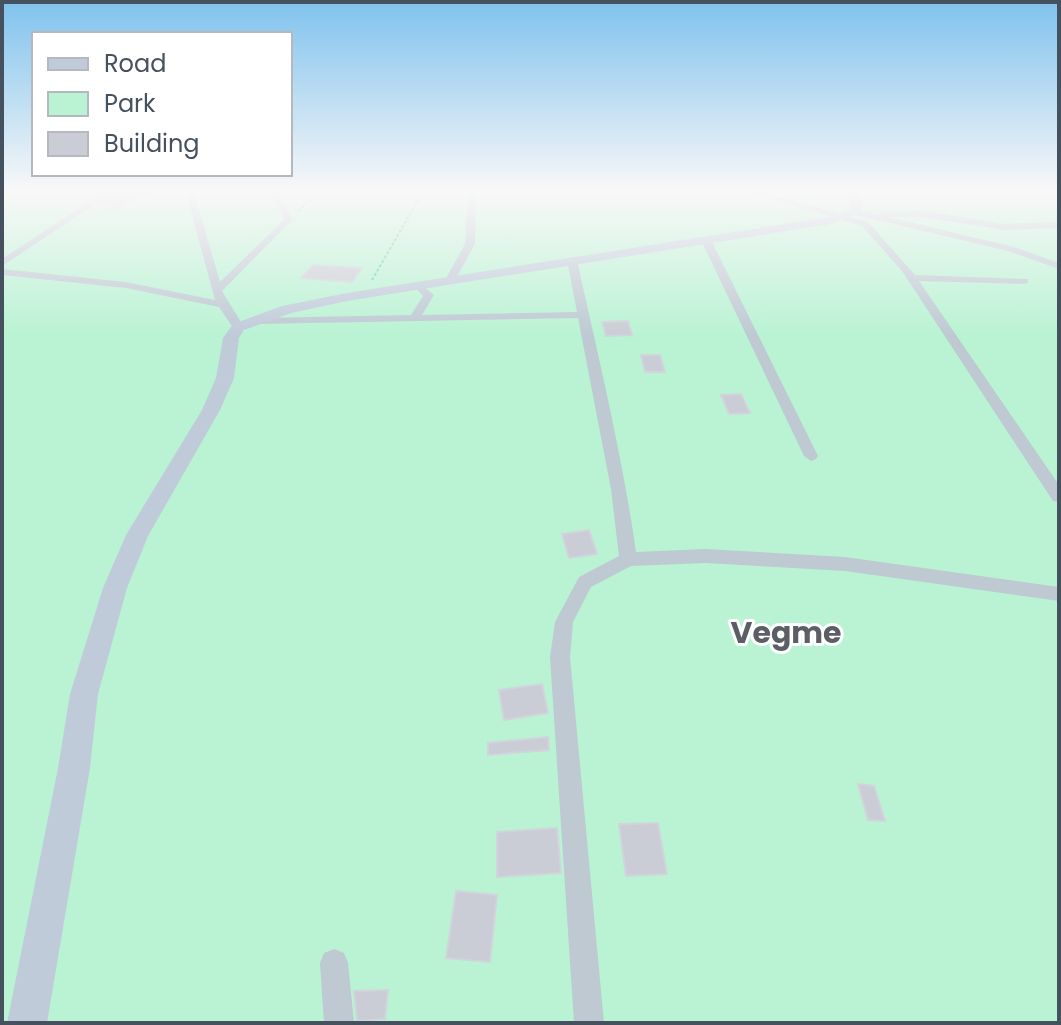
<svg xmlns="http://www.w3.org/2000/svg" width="1061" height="1025" font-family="Poppins,sans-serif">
<rect width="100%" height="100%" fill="#f2efef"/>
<rect fill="#b9f3d3" x="2" y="193" width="1057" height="830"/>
<g fill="#cacdd5" stroke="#d2d4db" stroke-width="2">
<path d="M99,193H148L115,209L88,200L77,201Z"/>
<path d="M313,265L362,268L352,282L301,278Z"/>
<path d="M628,321L632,335L606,336L602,322Z"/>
<path d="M641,355H660L665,372H645Z"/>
<path d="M741,394L750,413L729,414L721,395Z"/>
<path d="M589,530L597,554L569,558L562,534Z"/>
<path d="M542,684L548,713L504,720L499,690Z"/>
<path d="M548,737L549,750L488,755V743Z"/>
<path d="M858,784L874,786L885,821L868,820Z"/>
<path d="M658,823L667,874L626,876L619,824Z"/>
<path d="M557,828L561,873L497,877V832Z"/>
<path d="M456,891L497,895L490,962L446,958Z"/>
<path d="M388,990L385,1019L357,1021L354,991Z"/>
</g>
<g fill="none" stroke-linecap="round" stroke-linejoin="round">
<g stroke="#6ed5a7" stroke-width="2" stroke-dasharray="3 2" stroke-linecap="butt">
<path d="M298,211L318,193"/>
<path d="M372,280L422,193"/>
</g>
<g fill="#bec9d2" fill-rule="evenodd">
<path d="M186,193H194L220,282L285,219L269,193H277L293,219L222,291L244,327L242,329H234L219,307L126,288L2,275V269L126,282L215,300Z"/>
<path d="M468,193H476L475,244L455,280L450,283L445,280L465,244Z"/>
<path d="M753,193H765L868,222L915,275L1028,279V283L1024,284L919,281L1059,485V502L1053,501L902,271L862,226Z"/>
<path d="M87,203L94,205L2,266V259Z"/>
<path d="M855,210L878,215L882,212L924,211L1004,224L1059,222V228L1004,230L924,217H888L1014,247L1059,263V269L1008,251L852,214L851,212Z"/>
<path d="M706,237L711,240L818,456L816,459L811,461L804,456L701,240Z"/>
<path d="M572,257L577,260C598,356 622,453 636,552L705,549L845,557L1059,587V601L845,571L705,563L631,566L591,587L573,622L570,657L604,1023H574L550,657L555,622L579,577L619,556L611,489L578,318L258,324L252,321L258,318L411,315L423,296L413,285L418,282L434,295L422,315L577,312L567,260Z"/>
<path d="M334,949L344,953L348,963L354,1023H324L320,963L324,953Z"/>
</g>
<path fill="#c0cbda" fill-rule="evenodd" d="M849,193H859L863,204L860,212L831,224L347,301L291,313L244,330L239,338L234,378L220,410L148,536L127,588L98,694L90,768L47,1023H7L58,768L70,694L103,588L126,535L202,410L216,378L223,338L233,324L282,306L347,293L829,217L849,210Z"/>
</g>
<linearGradient id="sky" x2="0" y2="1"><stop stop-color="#7fc2ed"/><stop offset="0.57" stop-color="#f9f8f8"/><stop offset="1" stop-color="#f9f8f8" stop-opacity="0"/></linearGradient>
<rect width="1061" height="336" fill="url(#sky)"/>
<g text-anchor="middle" stroke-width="6" stroke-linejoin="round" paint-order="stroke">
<g font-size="30" font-weight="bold" fill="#5b5f65" stroke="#fff">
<text x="786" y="643">Vegme</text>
</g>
</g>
<rect width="1061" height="1025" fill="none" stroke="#45515e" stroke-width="8"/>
<rect x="32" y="32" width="260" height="144" fill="#ffffff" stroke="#b5b9bf" stroke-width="2"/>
<rect x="48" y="58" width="40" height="12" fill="#c0cbda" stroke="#b5b9bf" stroke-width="2"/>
<text x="104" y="72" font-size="24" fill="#45515e">Road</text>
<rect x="48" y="92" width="40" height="24" fill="#b9f3d3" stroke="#b5b9bf" stroke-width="2"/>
<text x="104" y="112" font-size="24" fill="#45515e">Park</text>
<rect x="48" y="132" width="40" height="24" fill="#cacdd5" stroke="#b5b9bf" stroke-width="2"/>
<text x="104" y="152" font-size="24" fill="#45515e">Building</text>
</svg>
